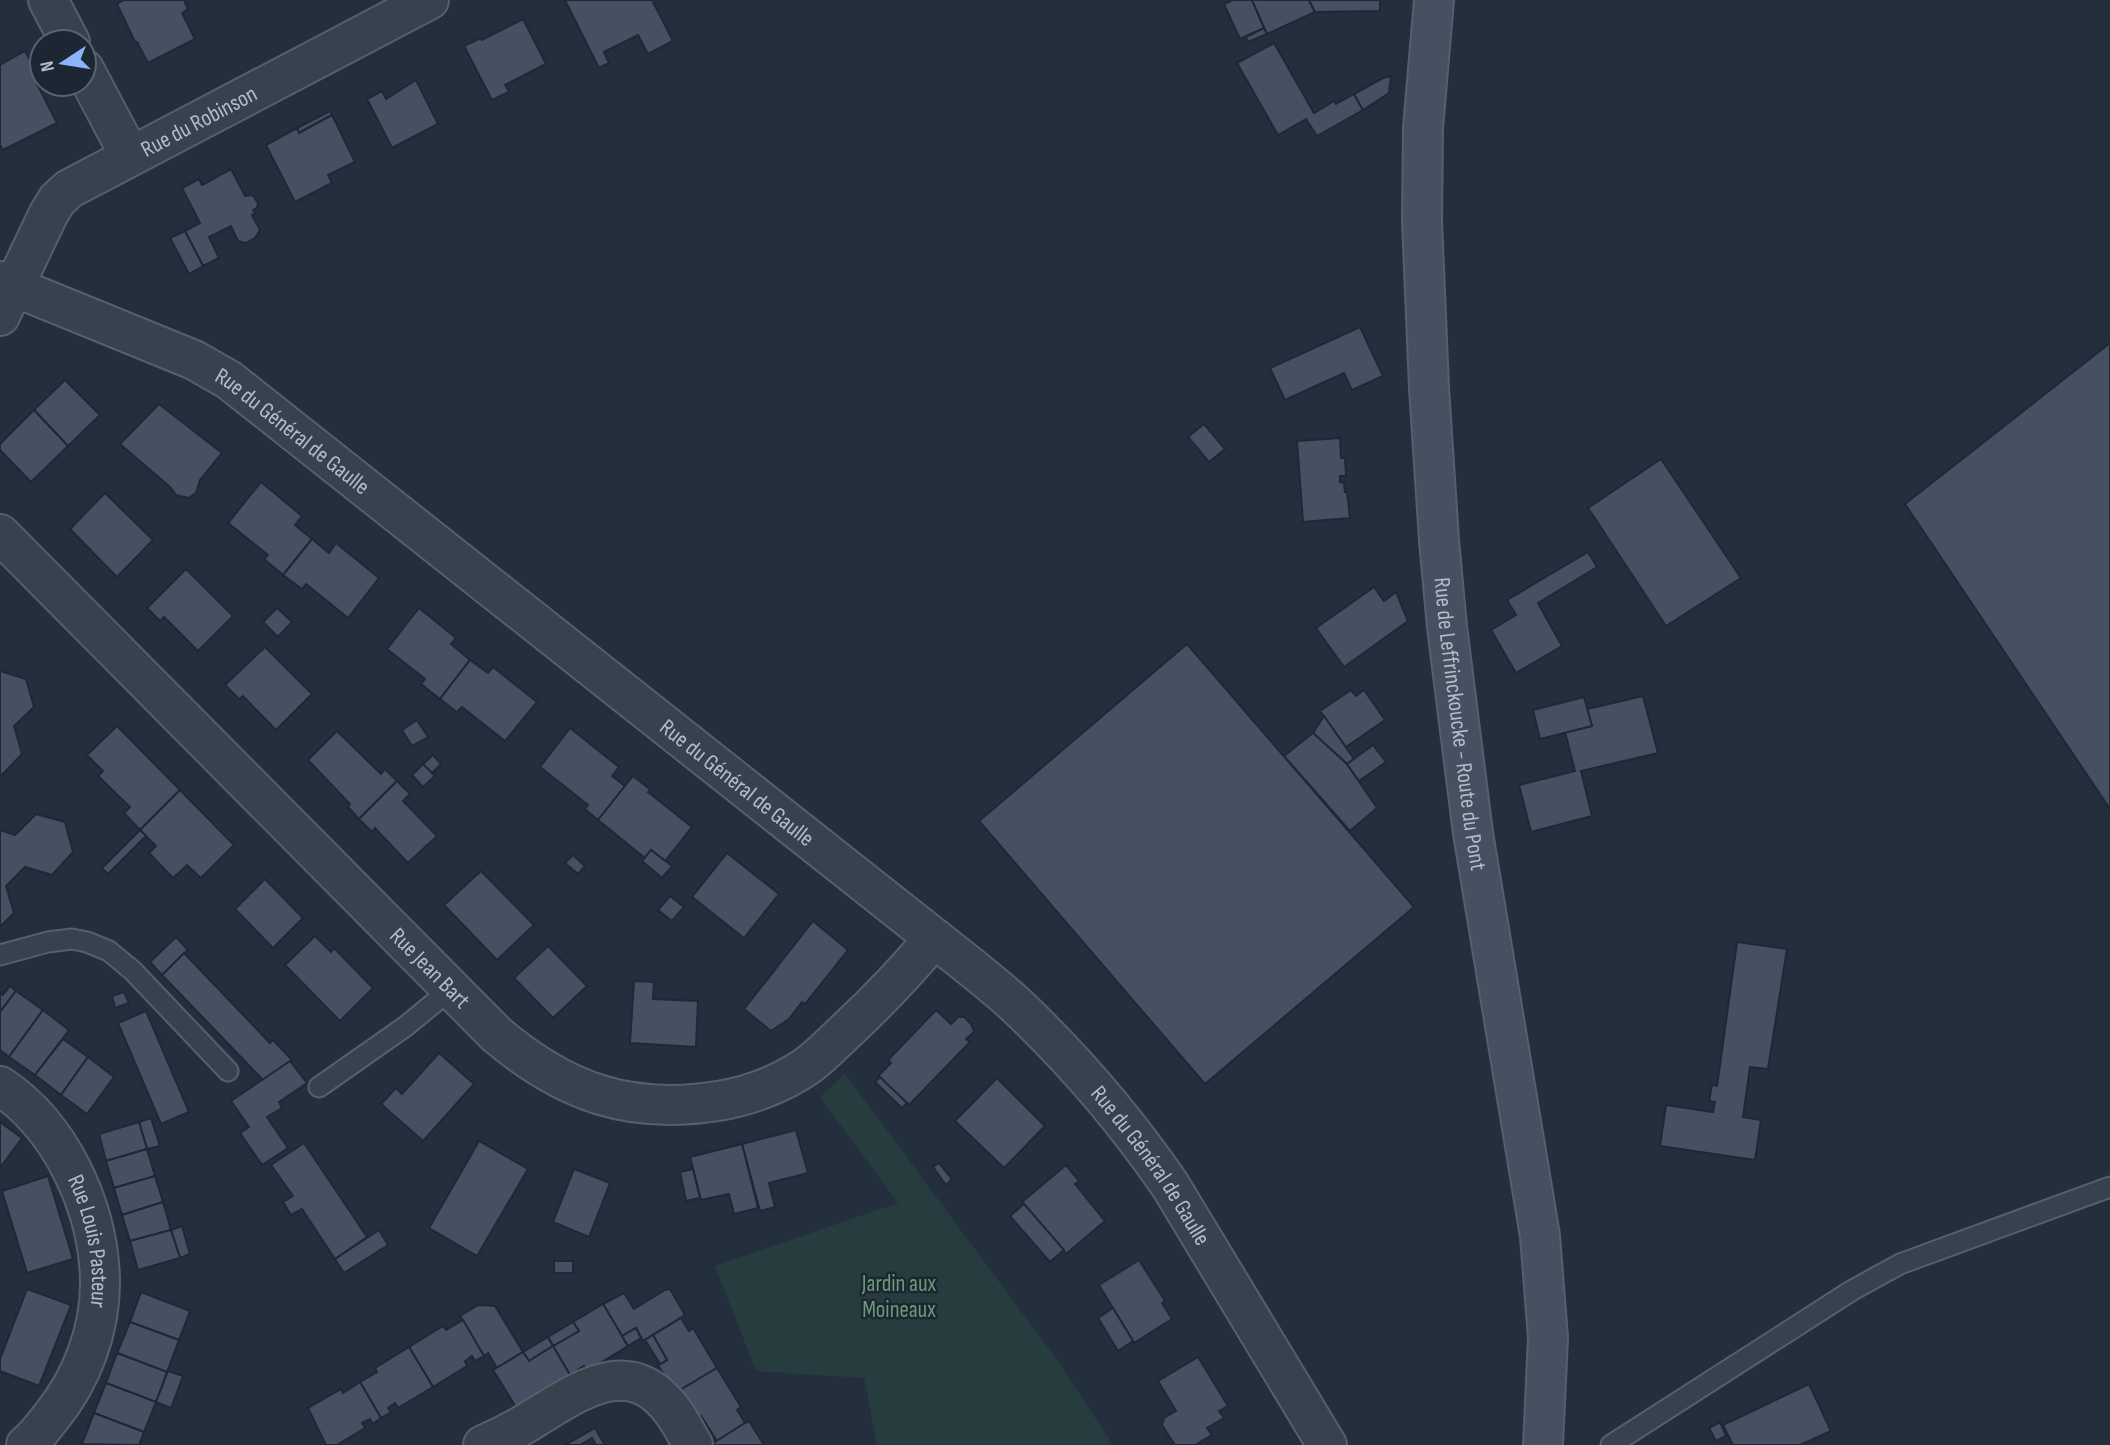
<svg xmlns="http://www.w3.org/2000/svg" width="2110" height="1445" font-family="'Sofia Sans Condensed',sans-serif">
<rect width="100%" height="100%" fill="#242f3e"/>
<path fill="#263c3f" d="M845,1074L1058,1361L1113,1445H877L864,1378L756,1371L715,1266L898,1203L820,1097Z"/>
<g fill="#455162" stroke="#1f2835" stroke-width="2">
<path d="M124,0H184L188,9L182,13L195,39L148,63L137,42H135L117,4Z"/>
<path d="M565,0H652L673,41L648,54L638,35L604,52L609,63L599,68Z"/>
<path d="M1233,0H1252L1264,28L1240,39L1224,4Z"/>
<path d="M1252,0H1309L1315,12L1267,34Z"/>
<path d="M1309,0H1380V11L1315,12Z"/>
<path d="M523,19L546,64L505,85L509,92L492,100L464,46L481,38L482,40Z"/>
<path d="M1264,28L1267,34L1248,42L1246,37Z"/>
<path d="M1274,43L1314,113L1334,101L1336,104L1354,94L1363,110L1317,136L1306,119L1278,135L1237,63Z"/>
<path d="M25,51L37,73L33,76L57,123L3,150L0,145V65Z"/>
<path d="M1391,76L1389,93L1363,110L1354,94L1383,78Z"/>
<path d="M416,80L438,124L392,148L367,99L382,91L386,99Z"/>
<path d="M330,111L332,115L299,133L297,128Z"/>
<path d="M332,115L355,162L328,175L332,183L295,202L266,145L297,128L299,133Z"/>
<path d="M231,169L245,196L253,195L258,204L257,208L253,210L255,214L252,215L260,230L255,238L246,243L238,241L231,226L209,237L219,258L203,266L185,231L200,223L182,188L199,179L202,185Z"/>
<path d="M185,231L203,266L189,274L170,238Z"/>
<path d="M1360,327L1383,376L1352,390L1344,373L1285,400L1270,368Z"/>
<path d="M2110,343V809L1905,504Z"/>
<path d="M65,380L100,415L68,446L34,410Z"/>
<path d="M159,404L222,453L200,480L196,493L188,498L176,495L170,487L120,444Z"/>
<path d="M34,410L68,446L31,482L0,450V444Z"/>
<path d="M1204,424L1225,449L1209,462L1188,437Z"/>
<path d="M1340,438L1341,458H1345L1346,476H1340V482L1344,483L1345,492H1347L1350,518L1303,522L1297,441Z"/>
<path d="M1661,459L1741,578L1666,626L1588,508Z"/>
<path d="M261,482L302,516L295,525L312,539L283,575L264,559L268,555L228,523Z"/>
<path d="M105,493L153,540L117,577L70,529Z"/>
<path d="M312,539L329,553L336,543L379,578L348,618L306,584L302,589L283,575Z"/>
<path d="M1588,552L1597,567L1538,603L1562,646L1516,673L1491,630L1516,615L1507,600Z"/>
<path d="M186,569L233,616L198,651L164,617L160,621L147,608Z"/>
<path d="M1374,587L1384,601L1396,592L1408,621L1344,667L1316,628Z"/>
<path d="M277,608L292,622L278,637L263,622Z"/>
<path d="M419,608L456,638L451,644L470,660L440,699L421,684L425,679L387,649Z"/>
<path d="M1187,644L1414,907L1205,1084L979,821Z"/>
<path d="M265,647L312,694L276,730L243,696L239,699L225,685Z"/>
<path d="M470,660L488,673L493,667L537,702L505,741L462,707L457,712L440,699Z"/>
<path d="M0,671L26,679L34,707L14,726L22,754L0,777Z"/>
<path d="M1351,690L1356,696L1364,690L1385,720L1346,747L1320,711Z"/>
<path d="M1643,696L1658,753L1581,771L1592,816L1531,832L1519,785L1575,771L1565,732L1592,726L1587,709Z"/>
<path d="M1584,697L1592,726L1540,739L1533,710Z"/>
<path d="M1324,716L1354,759L1347,764L1313,733Z"/>
<path d="M417,720L428,737L412,746L402,730Z"/>
<path d="M117,726L180,790L140,830L124,813L130,807L98,776L103,771L87,755Z"/>
<path d="M570,728L619,767L612,776L625,786L598,820L585,809L588,805L540,767Z"/>
<path d="M337,731L381,774L385,769L397,781L359,819L348,807L350,804L308,760Z"/>
<path d="M1313,733L1347,764L1377,808L1350,831L1284,756Z"/>
<path d="M1373,745L1386,762L1359,781L1347,764Z"/>
<path d="M433,755L441,764L432,773L423,764Z"/>
<path d="M423,764L435,776L423,787L412,775Z"/>
<path d="M633,776L651,790L648,792L692,827L665,861L651,850L645,858L598,820Z"/>
<path d="M397,781L410,794L403,801L437,836L408,863L375,828L372,832L359,819Z"/>
<path d="M180,790L234,845L201,878L187,865L173,878L149,853L156,846L140,830Z"/>
<path d="M36,814L65,822L73,852L52,875L25,867L6,886L14,913L0,927V830L15,835Z"/>
<path d="M140,830L146,836L108,874L102,868Z"/>
<path d="M651,850L672,866L662,878L642,861Z"/>
<path d="M727,853L779,894L744,938L692,897Z"/>
<path d="M573,855L585,866L578,874L565,863Z"/>
<path d="M481,871L534,925L497,960L444,905Z"/>
<path d="M265,879L303,918L273,948L235,909Z"/>
<path d="M670,896L684,907L672,921L658,910Z"/>
<path d="M813,921L848,950L805,1004L802,1002L789,1019L771,1031L744,1009Z"/>
<path d="M315,936L331,952L334,948L373,988L340,1021L285,965Z"/>
<path d="M176,937L188,950L162,975L150,962Z"/>
<path d="M1737,942L1787,949L1768,1069L1750,1067L1743,1117L1761,1120L1755,1160L1660,1146L1666,1105L1713,1112L1715,1102L1709,1101L1712,1085L1717,1086Z"/>
<path d="M548,946L587,986L553,1018L514,978Z"/>
<path d="M184,953L270,1043L273,1040L292,1060L263,1080L162,975Z"/>
<path d="M634,981L654,982L653,999L698,1001L696,1047L630,1043Z"/>
<path d="M10,986L16,991L0,1012V993L3,995Z"/>
<path d="M16,991L43,1010L9,1057L0,1050V1012Z"/>
<path d="M124,992L129,1003L115,1008L112,996Z"/>
<path d="M43,1010L69,1030L35,1075L9,1057Z"/>
<path d="M936,1010L951,1024L958,1017H964L971,1024L974,1032L966,1039L970,1042L909,1105L878,1076L891,1063L888,1060Z"/>
<path d="M146,1011L189,1112L161,1124L118,1023Z"/>
<path d="M63,1039L88,1057L61,1095L35,1075Z"/>
<path d="M439,1053L474,1084L423,1141L381,1104L396,1088L402,1094Z"/>
<path d="M88,1057L114,1077L87,1114L61,1095Z"/>
<path d="M290,1061L307,1083L279,1102L282,1108L267,1117L288,1148L262,1165L240,1133L249,1127L231,1101Z"/>
<path d="M880,1077L907,1103L902,1108L875,1082Z"/>
<path d="M997,1078L1045,1126L1004,1168L955,1121Z"/>
<path d="M151,1118L160,1146L147,1149L139,1122Z"/>
<path d="M0,1122L22,1138L0,1168Z"/>
<path d="M139,1122L147,1149L106,1161L99,1134Z"/>
<path d="M796,1130L808,1173L769,1183L775,1207L760,1211L742,1144Z"/>
<path d="M479,1141L528,1169L477,1256L429,1228Z"/>
<path d="M304,1143L367,1237L335,1259L302,1209L291,1215L283,1202L293,1196L271,1165Z"/>
<path d="M742,1144L758,1208L734,1214L729,1194L701,1200L690,1157Z"/>
<path d="M147,1149L155,1176L114,1188L106,1161Z"/>
<path d="M939,1163L952,1179L946,1185L933,1167Z"/>
<path d="M1066,1165L1079,1181L1075,1184L1105,1221L1066,1254L1022,1202Z"/>
<path d="M574,1169L610,1183L589,1237L553,1222Z"/>
<path d="M693,1169L700,1198L686,1201L680,1172Z"/>
<path d="M48,1176L73,1259L27,1273L2,1191Z"/>
<path d="M155,1176L163,1202L122,1215L114,1188Z"/>
<path d="M163,1202L171,1230L130,1241L122,1215Z"/>
<path d="M1024,1204L1064,1250L1050,1262L1010,1216Z"/>
<path d="M182,1226L190,1254L180,1258L171,1230Z"/>
<path d="M171,1230L180,1258L138,1270L130,1241Z"/>
<path d="M379,1230L388,1245L344,1273L335,1259Z"/>
<path d="M1139,1260L1165,1301L1162,1303L1172,1319L1134,1343L1099,1285Z"/>
<rect x="554" y="1261" width="19" height="12"/>
<path d="M27,1289L71,1305L39,1386L0,1371V1359Z"/>
<path d="M670,1289L685,1315L643,1341L636,1328L622,1336L603,1304L624,1293L634,1309L665,1290Z"/>
<path d="M141,1292L190,1311L179,1340L130,1322Z"/>
<path d="M603,1304L628,1346L587,1371L584,1366L570,1375L553,1346L579,1331L573,1322Z"/>
<path d="M478,1305L495,1306L523,1352L497,1368L488,1353L484,1356L460,1316Z"/>
<path d="M1113,1308L1133,1341L1118,1351L1098,1318Z"/>
<path d="M681,1318L689,1331L693,1328L717,1368L675,1393L658,1365L667,1360L653,1335Z"/>
<path d="M463,1320L484,1356L475,1361L472,1356L465,1361L467,1366L433,1387L409,1347L443,1326L446,1330Z"/>
<path d="M130,1322L179,1340L167,1372L117,1353Z"/>
<path d="M573,1322L579,1331L553,1346L548,1337Z"/>
<path d="M636,1328L641,1338L628,1346L622,1336Z"/>
<path d="M653,1335L667,1360L660,1364L645,1340Z"/>
<path d="M548,1337L553,1346L529,1361L523,1352Z"/>
<path d="M553,1346L570,1375L519,1412L493,1370L523,1352L529,1361Z"/>
<path d="M409,1347L433,1387L398,1408L395,1403L388,1408L391,1412L381,1418L360,1382L377,1372L375,1368Z"/>
<path d="M117,1353L167,1372L156,1402L106,1383Z"/>
<path d="M1198,1357L1228,1406L1219,1411L1224,1418L1207,1428L1212,1435L1195,1445H1175L1162,1425L1164,1418L1176,1411L1158,1381Z"/>
<path d="M717,1368L741,1407L737,1410L745,1423L717,1441L701,1416L692,1422L675,1393Z"/>
<path d="M168,1371L183,1376L171,1408L156,1402Z"/>
<path d="M360,1382L381,1418L373,1424L370,1419L362,1423L365,1428L337,1445H326L308,1408L341,1389L343,1393Z"/>
<path d="M106,1383L156,1402L144,1432L94,1413Z"/>
<path d="M1809,1384L1831,1431L1800,1445H1733L1723,1425Z"/>
<path d="M94,1413L144,1432L139,1445L82,1444Z"/>
<path d="M749,1421L764,1445H710L745,1423Z"/>
<path d="M1720,1422L1726,1436L1716,1441L1709,1428Z"/>
<path d="M595,1428L605,1445H596L592,1438L580,1445H565Z"/>
</g>
<g fill="none" stroke-linecap="round" stroke-linejoin="round">
<g stroke="#565f6c" stroke-width="23">
<g id="service">
<path d="M0,955L48,942L72,939L87,942L109,951L133,971L228,1071"/>
<path d="M319,1087L406,1026L451,989"/>
<path d="M1611,1445L1851,1291L1900,1264L2110,1187"/>
</g>
</g>
<g stroke="#565f6c" stroke-width="42">
<g id="minor">
<path d="M48,0L70,42"/>
<path d="M84,69L130,156"/>
<path id="s1" d="M0,281L194,360L229,380L934,938C962,960 991,982 1017,1006C1074,1060 1126,1121 1170,1185L1327,1445"/>
<path id="s2" d="M0,316L48,215L57,200L69,189L429,0"/>
<path id="s3" d="M0,534L497,1035C565,1092 629,1115 718,1101C748,1096 781,1084 807,1066C821,1056 833,1043 846,1031C878,1001 907,971 934,938"/>
<path id="s4" d="M0,1086C61,1126 98,1207 100,1279C101,1329 82,1379 51,1417C43,1427 36,1437 26,1445"/>
<path d="M483,1445C502,1437 519,1428 536,1417C575,1394 622,1358 663,1400C676,1412 684,1430 693,1445"/>
</g>
</g>
<g stroke="#565f6c" stroke-width="42">
<g id="secondary">
<path id="s5" d="M1434,0L1423,128L1422,221L1429,388L1439,540L1447,627L1473,833L1540,1236L1548,1338L1543,1445"/>
</g>
</g>
<use href="#service" stroke="#38414e" stroke-width="19"/>
<use href="#minor" stroke="#38414e" stroke-width="38"/>
<use href="#secondary" stroke="#465061" stroke-width="38"/>
</g>
<g text-anchor="middle" stroke-width="5" stroke-linejoin="round" paint-order="stroke">
<g font-size="23" fill="#b4bcc9" stroke="#1d2633">
<text dy="8" stroke="none"><textPath href="#s2" startOffset="292">Rue du Robinson</textPath></text>
<text dy="8" stroke="none"><textPath href="#s1" startOffset="331">Rue du Général de Gaulle</textPath></text>
<text dy="8" stroke="none"><textPath href="#s5" startOffset="726">Rue de Leffrinckoucke - Route du Pont</textPath></text>
<text dy="8" stroke="none"><textPath href="#s1" startOffset="898">Rue du Général de Gaulle</textPath></text>
<text dy="8" stroke="none"><textPath href="#s3" startOffset="611">Rue Jean Bart</textPath></text>
<text dy="8" stroke="none"><textPath href="#s1" startOffset="1465">Rue du Général de Gaulle</textPath></text>
<text dy="8" stroke="none"><textPath href="#s4" startOffset="186">Rue Louis Pasteur</textPath></text>
</g>
<g font-size="23" fill="#6b9a76" stroke="#1d2633">
<text x="899" y="1291">Jardin aux<tspan x="899" dy="26">Moineaux</tspan></text>
</g>
</g>
<g transform="translate(63 63) rotate(258)"><circle r="33" fill="#1d2633" stroke="#59626f" stroke-width="2"/>
<path d="M0-5L12 26L0 18L-12 26Z" fill="#8ab4f8"/>
<text y="-10" font-size="19" font-weight="bold" text-anchor="middle" fill="#b4bcc9">N</text>
</g>
</svg>
